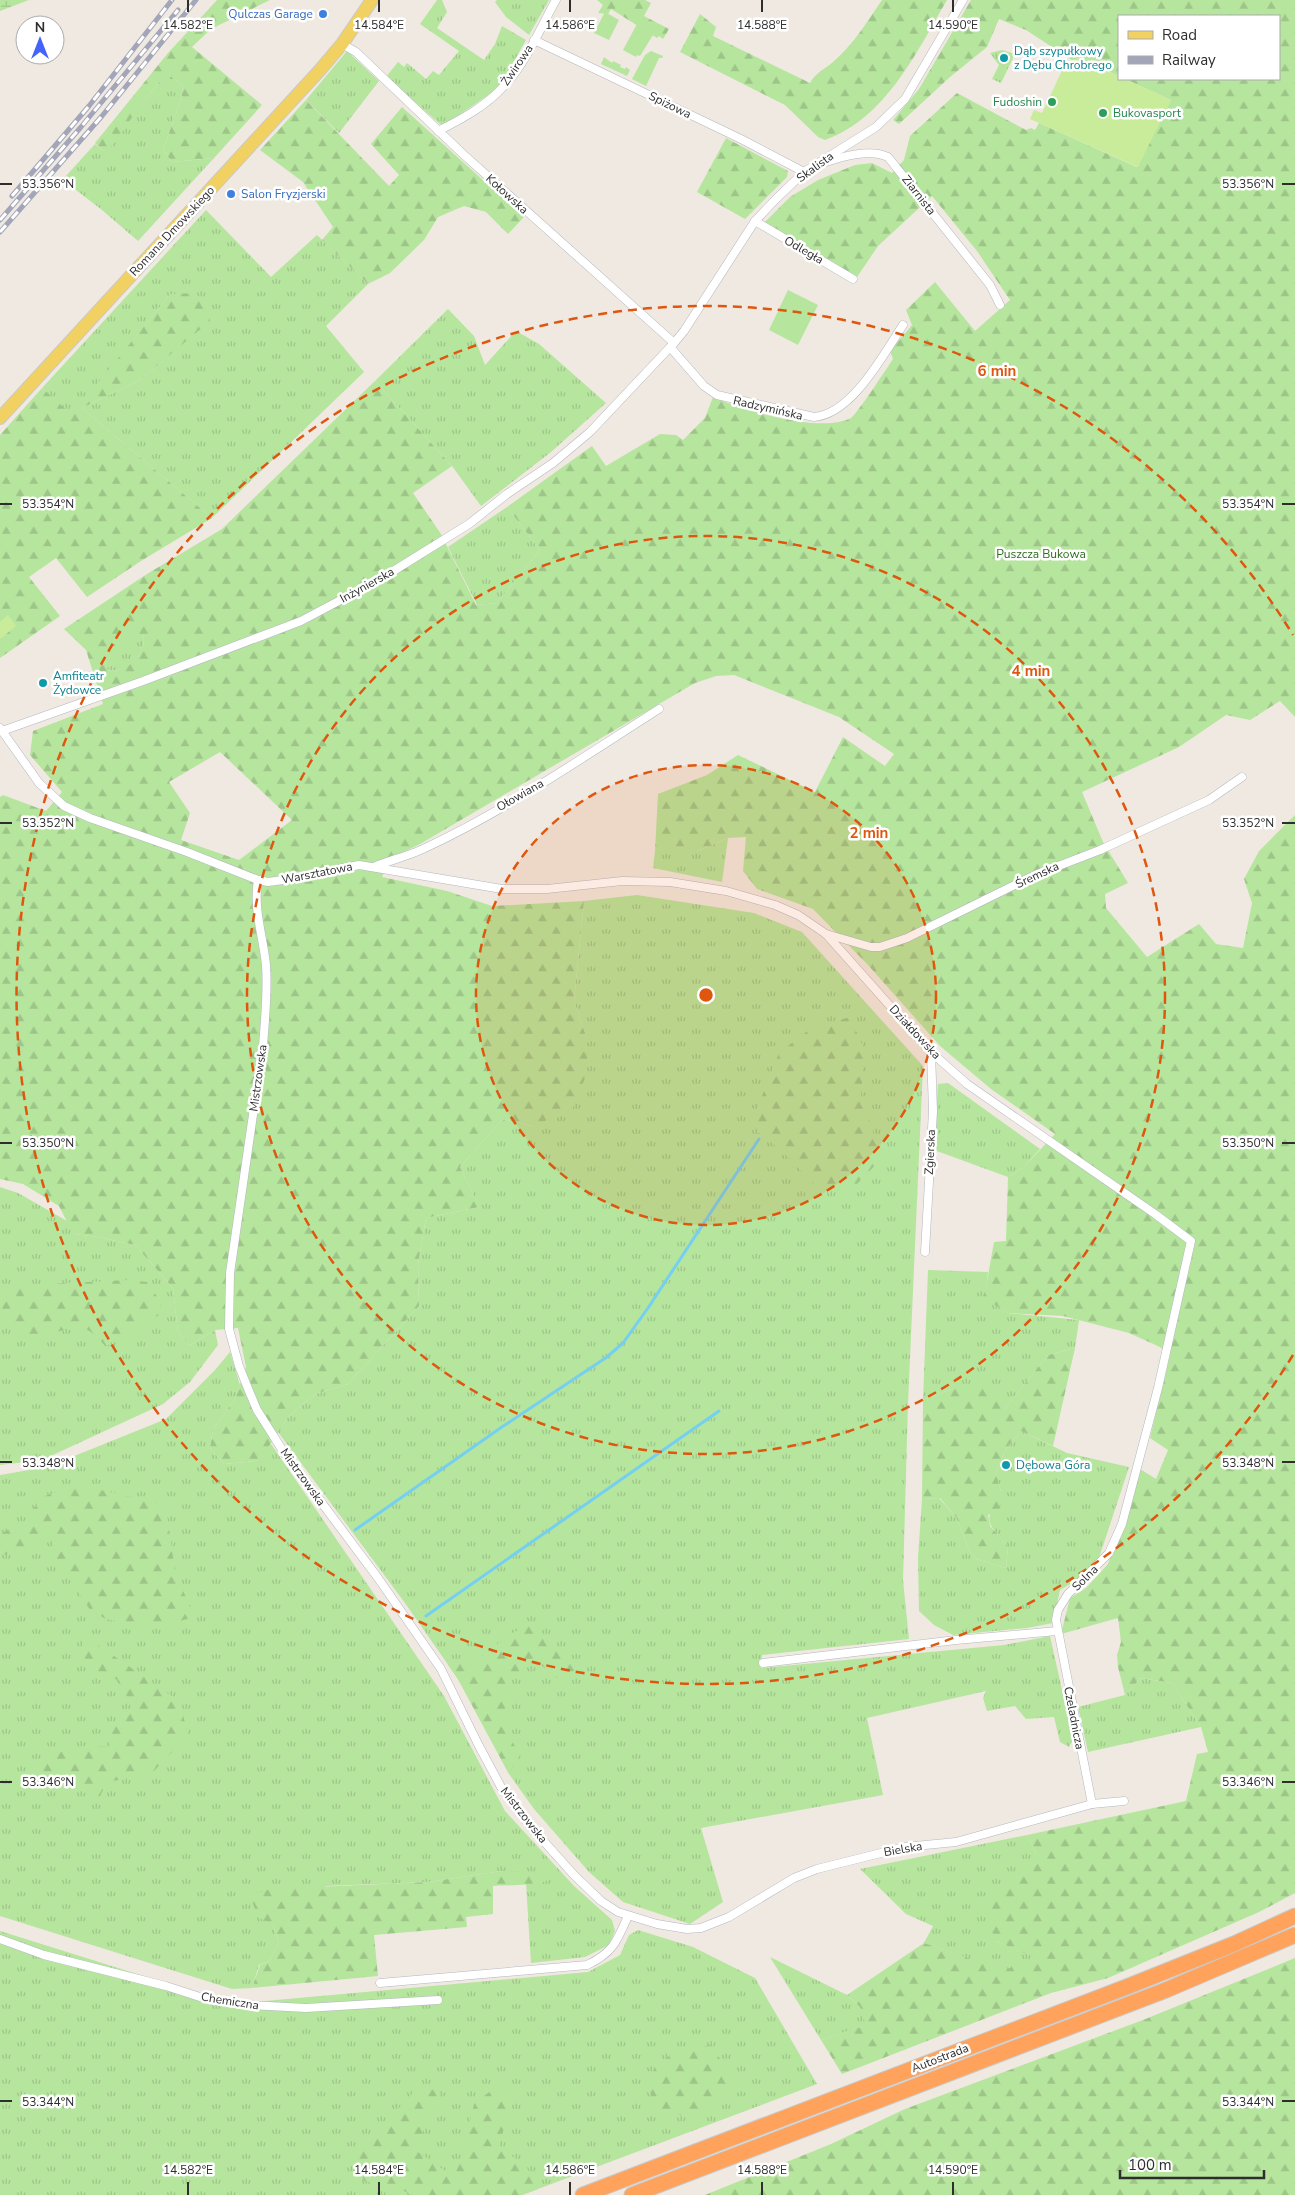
<svg xmlns="http://www.w3.org/2000/svg" width="1295" height="2195" font-family="'Nunito Sans',sans-serif">
<defs>
<pattern id="grass-tufts" width="24" height="20" patternUnits="userSpaceOnUse" patternTransform="scale(1.25)"><rect width="24" height="20" fill="#b6e59e"/><path d="M3 7l-1-3M5 7V3M7 7l1-3M15 17l-1-3M17 17v-4M19 17l1-3" fill="none" stroke="#9dc588"/></pattern>
<pattern id="forest-firs" width="22" height="20" patternUnits="userSpaceOnUse" patternTransform="scale(1.25)"><rect width="22" height="20" fill="#b6e59e"/><path d="M5 1l3.5 6h-7zM16 11l3.5 6h-7z" fill="#9dc588"/></pattern>
<pattern id="wetland-marsh" width="20" height="14" patternUnits="userSpaceOnUse" patternTransform="scale(1.25)"><rect width="20" height="14" fill="#b6e59e"/><path d="M1 5h8M5 5V1M11 12h8M15 12V8" fill="none" stroke="#9dc588"/></pattern>
</defs>
<rect width="100%" height="100%" fill="#efe9e1"/>
<g fill="url(#grass-tufts)">
<path d="M437,0H442L447,12L437,28L484,60L495,44L502,26L526,40L503,81L491,93L446,124H440L386,77L398,62L404,67L407,63L426,79L433,71L439,75L459,51L420,24Z"/>
<path d="M497,0H549L529,35L506,17L495,2Z"/>
<path d="M1002,50L1015,54L1001,83L992,79L999,65L990,53Z"/>
<path d="M347,51L379,81L339,133L306,100Z"/>
<path d="M162,79H175L183,86L181,99L163,150L172,162L214,158L138,241L102,210L67,183L65,177L95,144L102,150Z"/>
<path d="M206,210L271,277L317,235L368,284L326,326L364,372L212,518L82,408L140,380L174,351L170,294L72,416L42,388Z"/>
<path d="M448,309L474,336L485,365L516,331L539,344L606,403L551,452L481,506L452,466L375,381Z"/>
<path d="M507,507L540,550L497,603L477,605L448,547Z"/>
<path d="M140,633H143C149,653 124,677 107,669L105,661L112,645Z"/>
<path d="M728,838L722,882L653,868L655,851H697Z"/>
<path d="M637,895L754,913L802,932L923,1066L908,1403L903,1580L909,1639L762,1655L761,1668L1004,1645L1050,1636L1073,1739L1069,1747L1060,1742L1054,1717L1026,1719L1015,1706L987,1711L983,1698L986,1691L867,1718L883,1795L701,1828L723,1902L690,1924L623,1902L589,1872L534,1809L509,1774L458,1679L405,1603L278,1432L287,1418L315,1394L348,1384L419,1306L418,1264L426,1218L479,1207L460,1167L503,1119L532,1126L587,1039L574,1001L584,901Z"/>
<path d="M948,1083L1040,1149L1024,1167L1008,1177L934,1150L938,1084Z"/>
<path d="M0,1187L18,1193L67,1221L74,1234L98,1237L135,1245L173,1288L178,1332L190,1345L215,1330L218,1345L190,1382L163,1404L42,1460L0,1465Z"/>
<path d="M928,1270L988,1272L985,1298L1008,1313L1079,1320L1075,1348L1048,1355L1006,1407L951,1389L923,1400Z"/>
<path d="M230,1352L240,1385L235,1399L213,1429L210,1448L224,1464L256,1461L271,1444L444,1696L505,1811L574,1886L612,1920L615,1931L609,1945L585,1957L531,1963L526,1883L535,1884L502,1871L428,1882L326,1886L273,1924L279,1943L269,1961L259,1965L252,1988L232,1989L0,1916V1475L47,1467L166,1419L215,1370Z"/>
<path d="M1021,1431L1067,1453L1129,1467L1099,1558L1080,1578L1060,1590L1053,1623L1027,1628L953,1635L934,1625L919,1611L918,1558L922,1499L939,1498L956,1517L970,1552L976,1559L1006,1568L1008,1546C985,1521 984,1522 1001,1492L996,1472L1006,1449Z"/>
<path d="M1141,1678L1172,1683L1201,1727L1088,1752L1078,1707L1125,1695Z"/>
<path d="M1027,1835L1036,1853L996,1941L1042,1960L1003,1971L924,1943L933,1926L906,1914L860,1869Z"/>
<path d="M638,1930L693,1947L755,1978L817,2084L522,2195H0V1931L233,2004L588,1972L620,1955L629,1935Z"/>
<path d="M770,1957L847,1995L860,2007L867,2025L821,2040Z"/>
</g>
<g fill="url(#forest-firs)" fill-rule="evenodd">
<path d="M217,0H270L211,29L192,47L262,105L214,158L172,162L163,150L181,99L183,86L175,79H162L141,104L113,145L102,150L95,143L168,53Z"/>
<path d="M597,0H645L651,3L644,16L669,29L663,39L659,36L657,38L611,9L608,14L598,13L603,5Z"/>
<path d="M882,0H947C916,53 886,118 825,140L818,137L785,105L680,52L700,14L716,27L713,36L810,83C816,72 824,70 833,62C853,45 867,22 882,0Z"/>
<path d="M971,0H1295V717L1280,701L1250,720L1226,715L1179,747L1082,792L1103,842L1128,883L1105,894L1106,908L1147,957L1199,924L1216,944L1243,948L1252,903L1244,879L1259,851L1295,815V1893L1259,1912L1108,1978L1051,1993L842,2074L821,2040L866,2025L860,2007L847,1995L924,1943L1003,1970L1041,1960L996,1941L982,1904L1036,1853L1027,1835L1186,1801L1197,1754L1208,1752L1201,1727L1172,1683L1141,1678L1125,1695L1118,1667L1117,1655L1121,1642L1118,1618L1061,1634L1070,1598L1086,1588L1108,1564L1140,1469L1156,1479L1168,1450L1150,1438L1170,1355L1160,1347L1129,1333L1063,1316L1008,1313L984,1298L994,1242L1006,1241L1008,1177L1024,1167L1055,1134L991,1089L940,1046L868,965L813,909L757,889L743,871L746,837L728,838L697,851H655L658,794L707,775L738,755L815,792L843,737L885,766L894,754L839,717L734,675L716,676L695,683L420,844L391,858L382,877L447,891L492,906L584,901L574,1001L587,1039V1073L572,1110L532,1126L503,1119L460,1167L479,1207L426,1218L418,1264L419,1306L348,1384L315,1394L287,1418L266,1451L256,1461L224,1464L210,1448L213,1429L235,1399L246,1367L238,1328L215,1330L190,1345L178,1332L173,1288L135,1245L98,1237L73,1234L59,1206L23,1184L0,1179V797L3,795L46,811L62,792L30,755L33,731L103,704L86,650L64,629L147,574L222,529L375,381L452,466L413,493L441,534L476,605L497,603L540,550L507,507L592,446L606,466L660,434L676,435L683,440L705,418L713,397C742,410 822,434 851,418C857,414 887,368 893,359L890,351L912,325L906,310L935,282L975,331L1010,300L977,251L932,196L878,246L857,277L765,222L790,197L818,180L855,165L872,163L892,173L904,160L910,136L957,93L1026,130L1031,128L1035,130L1039,123L1137,167L1171,100L1125,79H1279V16H1119V76L1078,58L1072,60L1026,30L999,19L987,47L950,77L899,124L893,120L919,89ZM140,634H143C149,653 123,677 107,669L105,661L111,658L109,650L112,645ZM220,752L292,820L239,860L181,840L190,813L169,782Z"/>
<path d="M306,100L389,186L399,175L371,144L402,107L524,217L508,234L486,212L464,206L438,217L424,240L390,273L368,284L322,240L333,227L303,182L260,150Z"/>
<path d="M726,138L788,171L787,177L745,219L697,192Z"/>
<path d="M195,293L208,305L210,321L140,380L82,408L212,518L141,561L87,597L56,558L29,577L60,616L0,658V435L42,388L72,415L170,294Z"/>
<path d="M850,1017L864,1049L861,1096L882,1158L857,1184L816,1186L782,1151L758,1132V1106L779,1053L810,1029Z"/>
<path d="M129,1280L147,1282L160,1301V1315L141,1323L139,1332L114,1340L106,1347C79,1313 68,1329 35,1342L9,1327L0,1318V1295L2,1292L47,1284Z"/>
<path d="M1075,1348L1053,1446L1021,1431L1006,1449L996,1472L1001,1492L999,1510L988,1515L990,1526L1008,1546L1006,1568L976,1559L970,1552L956,1517L940,1498L922,1499L923,1400L951,1389L986,1382L1006,1407L1048,1355Z"/>
<path d="M78,1485L141,1499L166,1507L175,1571L194,1617L155,1628L106,1619L90,1610L76,1588L58,1565L51,1535L4,1555L0,1534L24,1522L42,1497Z"/>
<path d="M531,1623L577,1670L557,1678L535,1660L509,1679L505,1709L508,1734L520,1755L509,1774L458,1679L448,1665L474,1662L509,1635Z"/>
<path d="M84,1635L180,1702L188,1735L151,1774L107,1782L98,1800L40,1769L48,1752L86,1746H109L112,1725L135,1710L116,1679L90,1669L81,1651Z"/>
<path d="M502,1871L548,1873L550,1878C545,1886 504,1885 493,1886V1914L466,1917L467,1927L374,1935L378,1976L252,1988L260,1965L269,1961L279,1943L273,1924L259,1918L249,1895L271,1889L428,1882Z"/>
<path d="M1295,1958V2195H705L831,2144L905,2109L1143,2020Z"/>
<path d="M710,2045L737,2082L699,2117L650,2112L654,2070L672,2053Z"/>
<path d="M420,2085L441,2093L424,2126L418,2152L454,2177L461,2159L474,2104L493,2089L504,2088L512,2098L499,2147L526,2166L538,2189L522,2195H412L396,2187L364,2181L356,2164L370,2135L401,2106Z"/>
</g>
<path fill="url(#wetland-marsh)" d="M0,0H29L0,11Z"/>
<g fill="#b6e59e">
<path d="M605,12L619,20L609,40L594,33Z"/>
<path d="M637,24L653,35L640,56L637,55L636,57L623,50Z"/>
<path d="M651,51L663,56L662,58H659L646,86L632,79L645,55Z"/>
<path d="M604,57L612,63L613,61L621,65L620,67L625,69L626,67L630,70L627,76L601,64Z"/>
<path d="M788,290L818,305L798,345L769,330Z"/>
</g>
<g fill="#c9ec9a">
<path d="M1077,58L1119,76V79H1125L1171,100L1138,167L1030,119L1034,110L1042,113L1066,62Z"/>
<path d="M8,615L16,626L0,639V622Z"/>
</g>
<g fill="none" stroke-linecap="round" stroke-linejoin="round">
<g stroke="#75cff0" stroke-width="3">
<path d="M355,1530L499,1429L607,1357L623,1343L648,1308L759,1139"/>
<path d="M426,1616L719,1411"/>
</g>
<g stroke="#b4b7c1" stroke-width="9">
<g id="street">
<path d="M534,40L741,139L804,172"/>
<path d="M342,44L356,52L463,154L674,343"/>
<path d="M438,131C462,119 486,106 504,86C527,62 540,28 556,0"/>
<path d="M823,163C841,157 870,148 888,157L990,285L1000,305"/>
<path d="M755,221L853,279"/>
<path d="M670,347L704,386L717,395L814,417C852,414 883,355 903,325"/>
<path d="M0,728L39,783L64,806L90,818L187,852L258,880L268,882L283,880L359,865L502,889H547L622,881L670,882L726,891L775,905L798,915L826,934L931,1052L967,1084L1155,1214L1191,1241L1158,1388L1122,1524L1109,1553L1068,1594L1058,1610L1056,1620L1092,1804"/>
<path d="M2,731L143,681L301,621L382,578L469,524L507,494L553,463L590,432L674,343L684,331L755,221L776,199L804,172L876,127L905,99L963,0"/>
<path d="M376,866C391,860 408,856 423,849C505,811 582,758 659,709"/>
<path d="M258,880C253,909 263,936 266,965C268,992 265,1019 263,1046L230,1273L229,1329L239,1366L249,1391L257,1410L283,1451L378,1578L441,1669L479,1746L501,1787L531,1827L574,1875L601,1901L618,1912L657,1924L687,1929L701,1928L729,1917L794,1878L817,1869L905,1847L956,1842L1092,1804L1124,1801"/>
<path d="M826,934L871,947H880L907,938L1035,875L1100,850L1209,800L1242,777"/>
<path d="M925,1252L933,1111L931,1052"/>
<path d="M763,1663L956,1640L1057,1631"/>
<path d="M0,1939L44,1955L166,1986L206,1999L248,2005L306,2008L438,2000"/>
<path d="M380,1983L587,1965C613,1953 617,1941 628,1916"/>
</g>
</g>
<g stroke="#c9c9c9" stroke-width="14">
<path id="primary" d="M0,418L320,70L342,44L372,0"/>
</g>
<g stroke="#c9c9c9" stroke-width="17">
<g id="highway">
<path d="M583,2195L1129,1986L1234,1944L1295,1916"/>
<path d="M632,2195L1166,1990L1295,1935"/>
</g>
</g>
<use href="#street" stroke="#fff" stroke-width="8"/>
<use href="#primary" stroke="#f2d163" stroke-width="12"/>
<use href="#highway" stroke="#ffa35c" stroke-width="15"/>
<g stroke="#a3a6b8" stroke-width="5">
<g id="rail">
<path d="M12,196L89,106L172,0"/>
<path d="M0,220L81,127L178,10"/>
<path d="M0,232L102,116L196,0"/>
</g>
</g>
<use href="#rail" stroke="#fff" stroke-width="3" stroke-dasharray="9" stroke-linecap="butt"/>
</g>
<path fill="none" stroke="#2e2e2e" stroke-width="2" d="M188,0V12M379,0V12M570,0V12M762,0V12M953,0V12M0,184H12M1282,184H1295M0,504H12M1282,504H1295M0,823H12M1282,823H1295M0,1143H12M1282,1143H1295M0,1462H12M1282,1462H1295M0,1782H12M1282,1782H1295M0,2101H12M1282,2101H1295M188,2182V2195M379,2182V2195M570,2182V2195M762,2182V2195M953,2182V2195"/>
<circle cx="706" cy="995" r="230" fill="#df570e" fill-opacity=".12"/>
<g fill="none" stroke="#df570e" stroke-width="2.5" stroke-dasharray="9 6">
<circle cx="706" cy="995" r="230"/>
<circle cx="706" cy="995" r="459"/>
<path d="M1293 1355A689 689 0 1 1 1293 635"/>
</g>
<g fill="#3f7fe0" stroke="#fff" stroke-width="2">
<circle cx="323" cy="14" r="5"/>
<circle cx="231" cy="194" r="5"/>
</g>
<g fill="#0f9aa8" stroke="#fff" stroke-width="2">
<circle cx="1004" cy="58" r="5"/>
<circle cx="43" cy="683" r="5"/>
<circle cx="1006" cy="1465" r="5"/>
</g>
<g fill="#2e9e5b" stroke="#fff" stroke-width="2">
<circle cx="1052" cy="102" r="5"/>
<circle cx="1103" cy="113" r="5"/>
</g>
<g text-anchor="middle" stroke-width="5" stroke-linejoin="round" paint-order="stroke">
<g font-size="12" fill="#366cbe" stroke="#fff" text-anchor="end">
<text x="313" y="18">Qulczas Garage</text>
<text x="241" y="198" text-anchor="start">Salon Fryzjerski</text>
</g>
<g font-size="12" fill="#0d838f" stroke="#fff" text-anchor="start">
<text x="1014" y="55">Dąb szypułkowy<tspan x="1014" dy="14">z Dębu Chrobrego</tspan></text>
<text x="53" y="680">Amfiteatr<tspan x="53" dy="14">Żydowce</tspan></text>
<text x="1016" y="1469">Dębowa Góra</text>
</g>
<g font-size="12" fill="#2e2e2e" stroke="#fff">
<text transform="translate(517 65) rotate(-56)" y="4">Żwirowa</text>
<text transform="translate(670 105) rotate(26)" y="4">Spiżowa</text>
<text transform="translate(815 167) rotate(-36)" y="4">Skalista</text>
<text transform="translate(507 194) rotate(42)" y="4">Kołowska</text>
<text transform="translate(919 195) rotate(52)" y="4">Ziarnista</text>
<text transform="translate(172 231) rotate(-47)" y="4">Romana Dmowskiego</text>
<text transform="translate(804 250) rotate(30)" y="4">Odległa</text>
<text transform="translate(768 408) rotate(13)" y="4">Radzymińska</text>
<text transform="translate(367 585) rotate(-29)" y="4">Inżynierska</text>
<text transform="translate(520 795) rotate(-30)" y="4">Ołowiana</text>
<text transform="translate(317 873) rotate(-11)" y="4">Warsztatowa</text>
<text transform="translate(1037 875) rotate(-25)" y="4">Śremska</text>
<text transform="translate(915 1032) rotate(47)" y="4">Działdowska</text>
<text transform="translate(258 1078) rotate(-82)" y="4">Mistrzowska</text>
<text transform="translate(930 1152) rotate(-87)" y="4">Zgierska</text>
<text transform="translate(303 1477) rotate(54)" y="4">Mistrzowska</text>
<text transform="translate(1085 1578) rotate(-44)" y="4">Solna</text>
<text transform="translate(1074 1718) rotate(79)" y="4">Czeladnicza</text>
<text transform="translate(524 1815) rotate(52)" y="4">Mistrzowska</text>
<text transform="translate(903 1849) rotate(-10)" y="4">Bielska</text>
<text transform="translate(230 2001) rotate(9)" y="4">Chemiczna</text>
<text transform="translate(940 2058) rotate(-21)" y="4">Autostrada</text>
</g>
<g font-size="12" fill="#27864d" stroke="#fff" text-anchor="end">
<text x="1042" y="106">Fudoshin</text>
<text x="1113" y="117" text-anchor="start">Bukovasport</text>
</g>
<g font-size="12" fill="#2c6e1b" stroke="#fff">
<text x="1041" y="558">Puszcza Bukowa</text>
</g>
</g>
<g font-size="12" text-anchor="middle" fill="#2e2e2e" stroke="#fff" stroke-width="5" stroke-linejoin="round" paint-order="stroke">
<text x="188" y="29">14.582°E</text>
<text x="379" y="29">14.584°E</text>
<text x="570" y="29">14.586°E</text>
<text x="762" y="29">14.588°E</text>
<text x="953" y="29">14.590°E</text>
<text x="48" y="188">53.356°N</text>
<text x="1248" y="188">53.356°N</text>
<text x="48" y="508">53.354°N</text>
<text x="1248" y="508">53.354°N</text>
<text x="48" y="827">53.352°N</text>
<text x="1248" y="827">53.352°N</text>
<text x="48" y="1147">53.350°N</text>
<text x="1248" y="1147">53.350°N</text>
<text x="48" y="1467">53.348°N</text>
<text x="1248" y="1467">53.348°N</text>
<text x="48" y="1786">53.346°N</text>
<text x="1248" y="1786">53.346°N</text>
<text x="48" y="2106">53.344°N</text>
<text x="1248" y="2106">53.344°N</text>
<text x="188" y="2174">14.582°E</text>
<text x="379" y="2174">14.584°E</text>
<text x="570" y="2174">14.586°E</text>
<text x="762" y="2174">14.588°E</text>
<text x="953" y="2174">14.590°E</text>
</g>
<circle cx="706" cy="995" r="8" fill="#df570e" stroke="#fff" stroke-width="2.5"/>
<g font-size="15" text-anchor="middle" font-weight="bold" fill="#df570e" stroke="#fff" stroke-width="5" stroke-linejoin="round" paint-order="stroke">
<text x="997" y="376">6 min</text>
<text x="1031" y="676">4 min</text>
<text x="869" y="838">2 min</text>
</g>
<rect x="1118" y="15" width="162" height="65" fill="#ffffff" stroke="#ababab"/>
<rect x="1128" y="31" width="25" height="8" fill="#f2d163" stroke="#ababab"/>
<text x="1162" y="40" font-size="15" fill="#2e2e2e">Road</text>
<rect x="1128" y="56" width="25" height="8" fill="#a3a6b8" stroke="#ababab"/>
<text x="1162" y="65" font-size="15" fill="#2e2e2e">Railway</text>
<g transform="translate(40 40)"><circle r="24" fill="#ffffff" stroke="#ababab"/>
<path d="M0-4L9 19L0 12L-9 19Z" fill="#4264fb"/>
<text y="-8" font-size="14" font-weight="bold" text-anchor="middle" fill="#2e2e2e">N</text>
</g>
<path d="M1120 2170v8h144v-8" fill="none" stroke="#2e2e2e" stroke-width="2.5"/>
<text x="1128" y="2170" font-size="15" fill="#2e2e2e" stroke="#ffffff" stroke-width="4" paint-order="stroke">100 m</text>
</svg>
